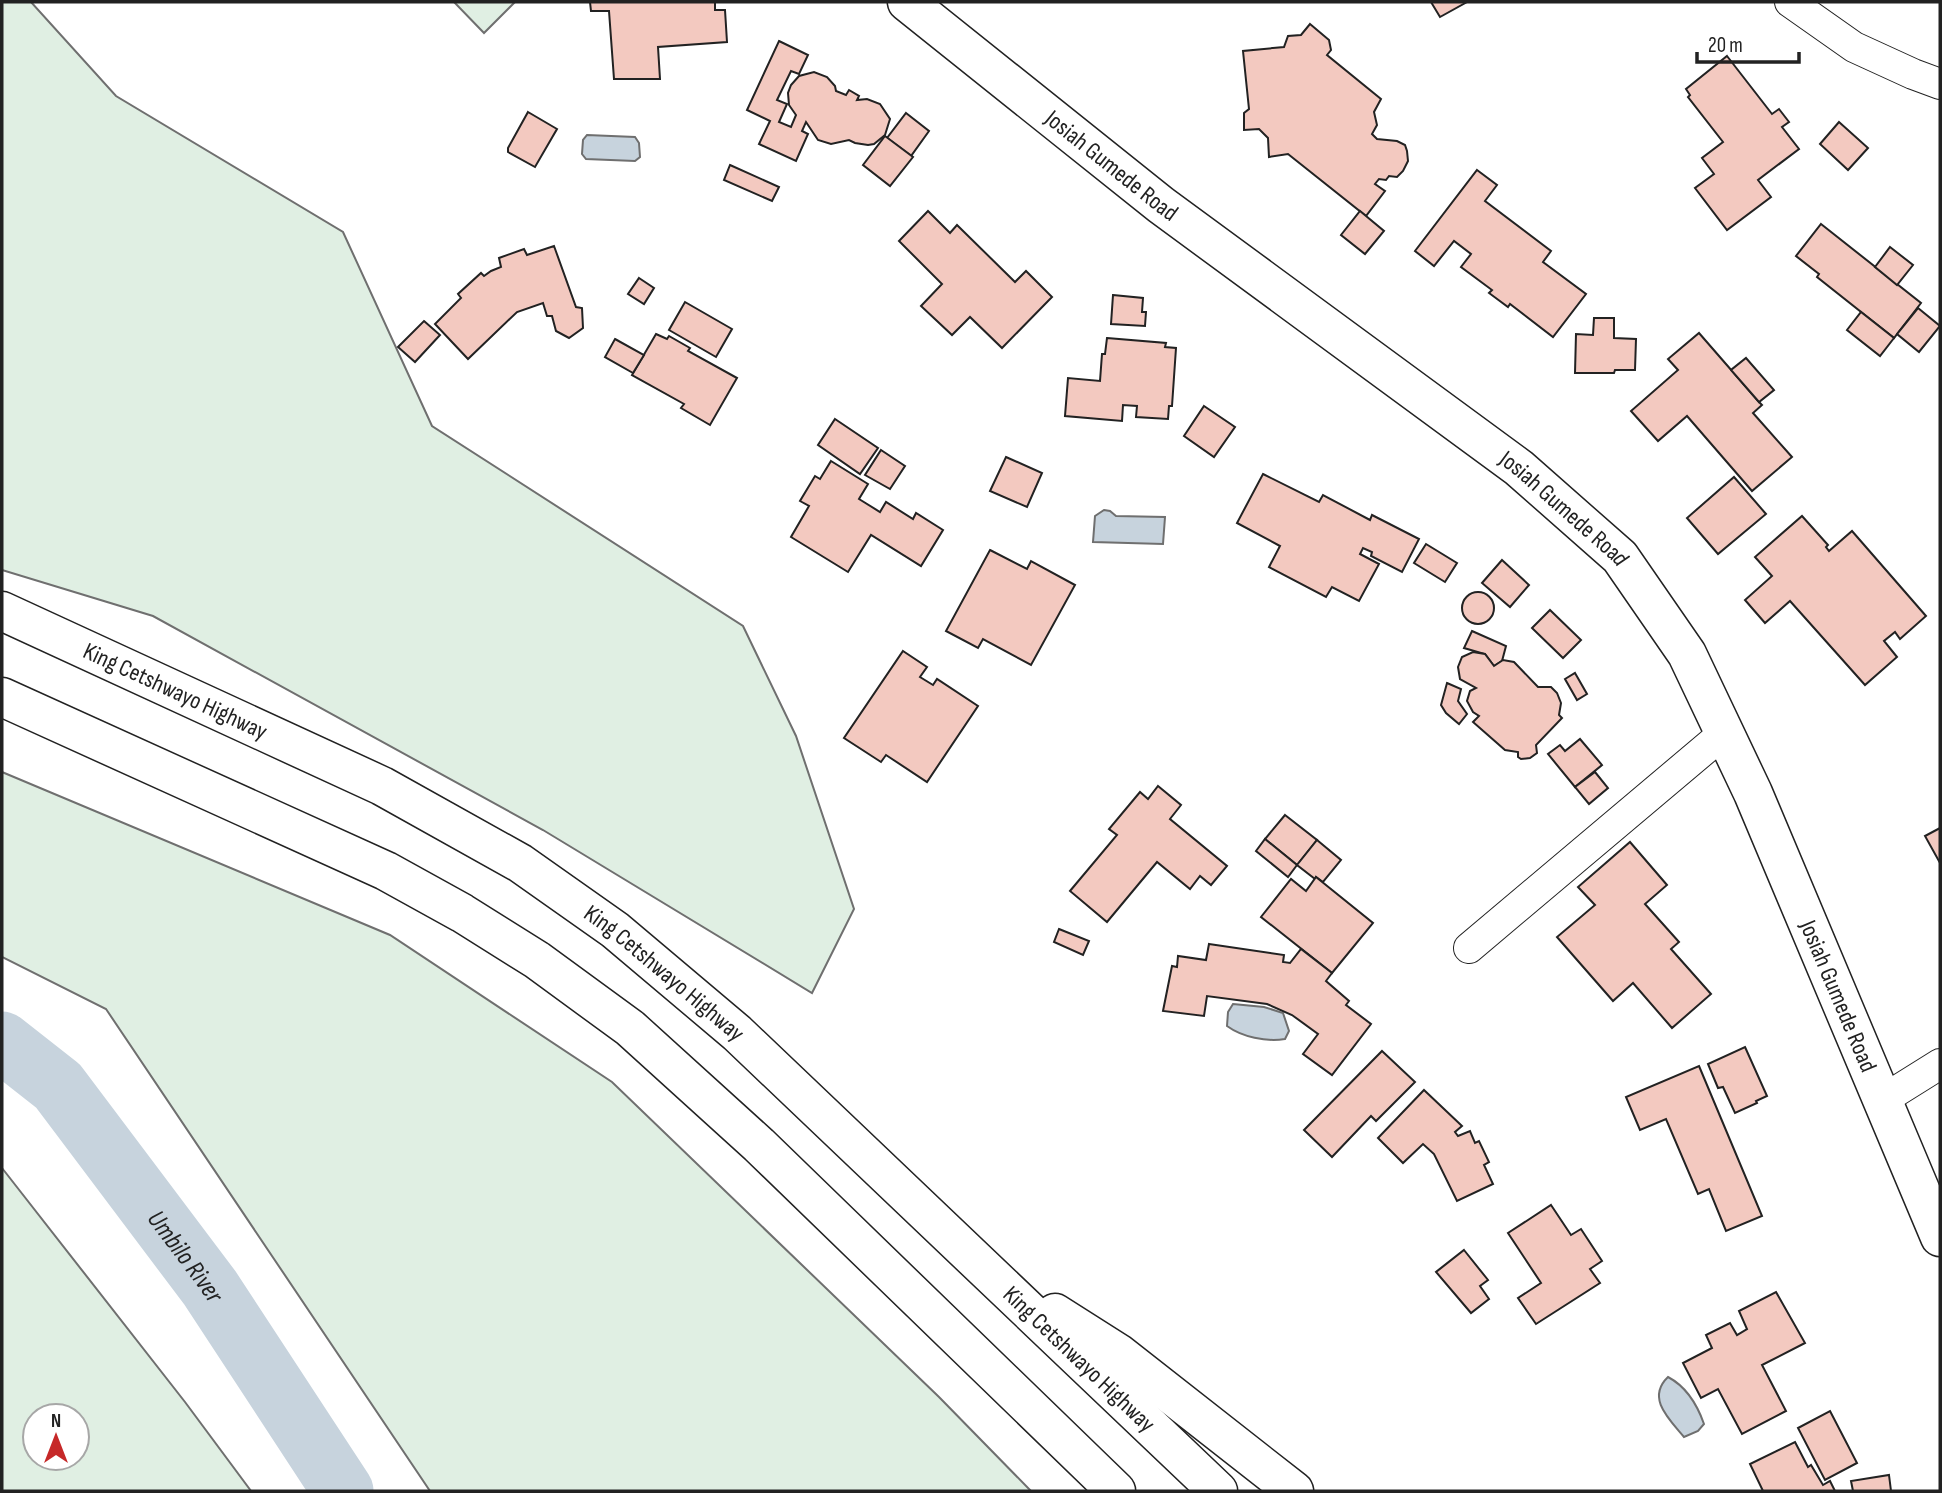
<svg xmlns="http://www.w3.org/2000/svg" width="1942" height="1493" font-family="'Sofia Sans Condensed',sans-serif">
<rect width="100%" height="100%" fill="#fff"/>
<g fill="#e0efe3" stroke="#6f6f6f" stroke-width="2" fill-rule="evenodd">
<path d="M2,2H31L116,96L343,232L432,426L743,626L796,736L854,909L812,993L543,830L153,616L2,570Z"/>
<path d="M454,2H515L484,33Z"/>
<path d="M2,772L390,935L612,1082L939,1397L1031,1491H430L106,1009L2,957Z"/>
<path d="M2,1168L185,1402L251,1491H2ZM35,1416H77V1458H35Z"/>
</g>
<g fill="#c7d3dd" stroke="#6f6f6f" stroke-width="2">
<path d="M587,135L635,137L639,143L640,157L635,161L586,159L582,154L583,140Z"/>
<path d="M1104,510L1110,511L1116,516L1165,517L1163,544L1093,542L1095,516Z"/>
<path d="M1233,1004L1264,1007L1283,1013L1289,1031L1285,1039C1266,1042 1242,1037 1227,1026L1228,1012Z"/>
<path d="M1668,1377C1687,1387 1697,1404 1704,1424L1698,1431L1684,1437C1669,1419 1646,1398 1668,1377Z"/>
</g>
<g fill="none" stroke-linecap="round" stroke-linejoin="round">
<path stroke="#c7d3dd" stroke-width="61" id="s1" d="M2,1042L58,1086L210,1288L343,1491"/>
</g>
<g fill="#f3c9c0" stroke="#222" stroke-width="2">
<path d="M590,2H715V10H725L727,42L658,47L660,79H614L609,11H591Z"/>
<path d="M1431,2H1467L1440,17Z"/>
<path d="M1310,24L1329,40L1331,50L1327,55L1381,99L1374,112L1377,125L1372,134L1377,139L1397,141L1405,145L1407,151L1408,161L1403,171L1397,177L1389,176L1386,180L1379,179L1375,184L1385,191L1366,216L1288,154L1269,157L1268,138L1259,129L1244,130V113L1249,109L1243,51L1284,47L1288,36L1301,35Z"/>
<path d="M779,41L808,55L799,74L791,71L777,100L787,104L779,122L791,127L796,115L789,105L788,93L791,85L799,76L814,72L827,77L835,86L836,91L846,95L849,90L859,96L857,100L867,99L880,104L890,119L885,135L874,144L868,145L855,143L849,140L831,144L818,140L806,122L802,131L808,134L796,161L759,144L770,121L747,110Z"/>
<path d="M1727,56L1772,114L1779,109L1789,122L1782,127L1799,149L1758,180L1771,197L1727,230L1695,188L1714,174L1702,158L1723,142L1688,97L1690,95L1686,89Z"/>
<path d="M528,112L557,129L535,167L508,152V148Z"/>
<path d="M906,113L929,131L911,156L887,138Z"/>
<path d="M1839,122L1868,148L1848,170L1820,144Z"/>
<path d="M885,136L913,157L890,186L863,165Z"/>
<path d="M730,165L779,187L772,201L724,180Z"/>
<path d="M1477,170L1497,185L1485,201L1551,251L1543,262L1586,294L1553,337L1510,304L1508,307L1489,293L1492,290L1461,267L1471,254L1454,241L1434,266L1415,251Z"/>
<path d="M928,211L950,233L957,225L1015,282L1026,271L1052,297L1002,348L970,317L952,335L921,306L942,284L899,241Z"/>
<path d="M1360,211L1384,231L1365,254L1341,235Z"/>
<path d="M1821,224L1921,303L1894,338L1817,277L1819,274L1796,256Z"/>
<path d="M554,246L576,307L582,308L583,328L569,338L556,331L552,316H547L543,303L517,312L468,359L435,324L461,298L458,294L481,273L484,276L491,271L501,267L499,258L524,249L527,255Z"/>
<path d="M1890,247L1913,265L1897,285L1875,267Z"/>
<path d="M639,278L654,288L644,304L628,294Z"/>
<path d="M1113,295L1143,298L1142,312H1146L1145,326L1111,324Z"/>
<path d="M685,302L732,329L716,357L669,330Z"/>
<path d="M1918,308L1940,326L1919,352L1897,334Z"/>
<path d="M1861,312L1894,338L1880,356L1847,330Z"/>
<path d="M1594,318H1614V338L1636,339L1635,370H1615L1614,373H1575L1576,334L1593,335Z"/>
<path d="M424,321L440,335L415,362L398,347Z"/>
<path d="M1699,333L1759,402L1762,405L1753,413L1792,457L1752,491L1687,416L1658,441L1631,411L1678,370L1668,359Z"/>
<path d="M656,334L667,339L669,336L690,348L688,351L737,378L710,425L681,408L684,404L632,375Z"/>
<path d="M1107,338L1166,343L1165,347L1176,348L1172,406H1169L1168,419L1136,417L1137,406L1123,405L1122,421L1065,416L1068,378L1100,381L1102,354H1105Z"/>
<path d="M615,339L644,355L633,373L605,357Z"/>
<path d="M1746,358L1774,390L1759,402L1731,370Z"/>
<path d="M1204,406L1235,427L1214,457L1184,436Z"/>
<path d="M835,419L878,448L860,474L818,445Z"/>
<path d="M881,450L905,466L890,489L865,475Z"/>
<path d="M1006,457L1042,473L1027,507L990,491Z"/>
<path d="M831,461L868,484L859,499L880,512L886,502L913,519L916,513L943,530L921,566L871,535L848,572L791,537L809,506L800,501L815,476L820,479Z"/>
<path d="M1263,474L1319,502L1323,495L1370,520L1372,515L1419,539L1402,572L1371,556L1372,552L1363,548L1360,554L1379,564L1359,601L1332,587L1326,597L1269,567L1280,546L1237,523Z"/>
<path d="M1734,477L1766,514L1718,554L1687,518Z"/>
<path d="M1802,516L1828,545L1826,547L1829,551L1852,531L1926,616L1900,639L1895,632L1884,641L1897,657L1865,685L1790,601L1765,623L1745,600L1772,576L1755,557Z"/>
<path d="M1426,544L1457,563L1445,582L1414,563Z"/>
<path d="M990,550L1027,569L1031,561L1075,585L1031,665L983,639L978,648L946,631Z"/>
<path d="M1502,560L1529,585L1510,607L1482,583Z"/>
<circle cx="1478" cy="608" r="16"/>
<path d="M1550,610L1581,640L1563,658L1532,628Z"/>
<path d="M1472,631L1506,646L1502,661L1494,666L1485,654L1464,648Z"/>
<path d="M903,651L927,667L920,677L933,685L937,679L978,706L927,782L886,755L881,762L844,738Z"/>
<path d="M1473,652L1485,654L1494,666L1503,660L1514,662L1538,687H1551L1557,693L1561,703L1559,715L1562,718L1536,745L1537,753L1530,758L1521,759L1518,757V752L1505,750L1473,722L1479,716L1473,712L1467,701L1470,691L1476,688L1460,679L1458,667L1462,657Z"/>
<path d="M1575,673L1587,694L1577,700L1565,679Z"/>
<path d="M1447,683L1461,689L1458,701L1467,714L1459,724L1446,713L1441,705Z"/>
<path d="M1580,739L1602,765L1575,787L1548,754L1560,745L1565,751Z"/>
<path d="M1595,772L1608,788L1589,804L1575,787Z"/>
<path d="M1158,786L1181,805L1170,819L1227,866L1211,885L1200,876L1190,889L1157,862L1107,922L1070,891L1117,835L1109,829L1140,792L1148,799Z"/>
<path d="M1285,815L1317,840L1297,865L1265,839Z"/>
<path d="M1940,828V863L1925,836Z"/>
<path d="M1265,839L1297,865L1288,877L1256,851Z"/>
<path d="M1317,840L1341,860L1323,882L1316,877L1315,879L1297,865Z"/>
<path d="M1630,842L1667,885L1645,904L1679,942L1671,949L1711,994L1672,1028L1633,983L1613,1001L1557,937L1595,905L1578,887Z"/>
<path d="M1316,877L1373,923L1332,973L1261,917L1291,879L1306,891Z"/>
<path d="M1059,929L1089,941L1083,955L1054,942Z"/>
<path d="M1209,944L1284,955L1283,962L1290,963L1301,949L1332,973L1326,981L1349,1001L1346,1005L1371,1024L1332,1075L1303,1054L1318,1034L1292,1015L1267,1004L1207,996L1204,1016L1163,1011L1172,966L1177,967L1178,956L1206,960Z"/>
<path d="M1745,1047L1767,1096L1756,1101L1757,1103L1735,1113L1723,1087L1718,1088L1708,1064Z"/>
<path d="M1382,1051L1415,1082L1376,1121L1371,1116L1332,1157L1304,1130Z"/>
<path d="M1699,1066L1762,1216L1726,1231L1709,1189L1698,1194L1666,1119L1640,1130L1626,1097Z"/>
<path d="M1424,1090L1462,1126L1455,1132L1458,1136L1470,1131L1475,1143L1479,1141L1489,1162L1484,1165L1493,1184L1457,1201L1434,1154L1423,1144L1403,1163L1378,1138Z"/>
<path d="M1551,1205L1571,1235L1581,1229L1602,1261L1590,1269L1600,1283L1536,1324L1518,1298L1541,1283L1508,1233Z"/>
<path d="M1464,1250L1488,1280L1480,1286L1489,1299L1471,1313L1436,1272Z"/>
<path d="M1776,1292L1805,1343L1762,1365L1786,1411L1742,1434L1718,1389L1701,1398L1683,1363L1712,1348L1706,1335L1730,1323L1737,1335L1747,1329L1739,1311Z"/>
<path d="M1830,1411L1857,1463L1825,1480L1798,1428Z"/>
<path d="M1795,1442L1808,1467L1811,1465L1823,1485L1830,1481L1835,1491H1763L1750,1464Z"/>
<path d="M1889,1475L1891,1491H1853L1851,1481Z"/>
</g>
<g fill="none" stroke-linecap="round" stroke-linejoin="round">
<g stroke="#222" stroke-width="32">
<g id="minor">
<path d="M1790,2L1854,47L1913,74L1940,84"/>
<path d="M1469,948L1724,733"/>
<path d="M1884,1099L1940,1064"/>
</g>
</g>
<g stroke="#222" stroke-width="41">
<g id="primary">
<path id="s2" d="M907,2L1161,205L1519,468L1620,557L1687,654L1753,793L1940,1237"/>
</g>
</g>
<g stroke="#222" stroke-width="41">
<g id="motorway">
<path id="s3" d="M2,611L382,786L520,863L615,930L737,1033L1218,1491"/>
<path d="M2,697L386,871L462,913L537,960L630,1028L759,1145L1116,1491"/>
<path d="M1055,1313L1118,1353L1294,1491"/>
</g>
</g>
<use href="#minor" stroke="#fff" stroke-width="30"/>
<use href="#primary" stroke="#fff" stroke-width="38"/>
<use href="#motorway" stroke="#fff" stroke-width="38"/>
</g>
<g text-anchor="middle" stroke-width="5" stroke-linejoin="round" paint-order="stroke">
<g font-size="24" fill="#222" stroke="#fff">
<text dy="8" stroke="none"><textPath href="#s2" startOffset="262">Josiah Gumede Road</textPath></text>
<text dy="8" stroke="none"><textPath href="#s2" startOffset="830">Josiah Gumede Road</textPath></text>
<text dy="8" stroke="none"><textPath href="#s3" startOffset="191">King Cetshwayo Highway</textPath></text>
<text dy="8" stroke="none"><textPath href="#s3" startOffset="758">King Cetshwayo Highway</textPath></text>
<text dy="8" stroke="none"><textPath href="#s2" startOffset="1396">Josiah Gumede Road</textPath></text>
<text dy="8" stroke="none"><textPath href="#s3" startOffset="1325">King Cetshwayo Highway</textPath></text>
</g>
<g font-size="26" font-style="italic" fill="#222" stroke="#fff">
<text dy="9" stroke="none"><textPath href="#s1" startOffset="284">Umbilo River</textPath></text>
</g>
</g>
<rect width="1942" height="1493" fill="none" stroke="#222222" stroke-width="7"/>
<g transform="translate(56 1437)"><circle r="33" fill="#ffffff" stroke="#a7a7a7" stroke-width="2"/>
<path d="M0-5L12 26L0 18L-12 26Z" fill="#c62828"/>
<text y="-10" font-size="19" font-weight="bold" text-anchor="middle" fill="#222222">N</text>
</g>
<path d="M1697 52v10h102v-10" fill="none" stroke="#222222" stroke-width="3.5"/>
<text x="1708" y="52" font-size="21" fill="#222222" stroke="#ffffff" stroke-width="5" paint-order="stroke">20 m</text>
</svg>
